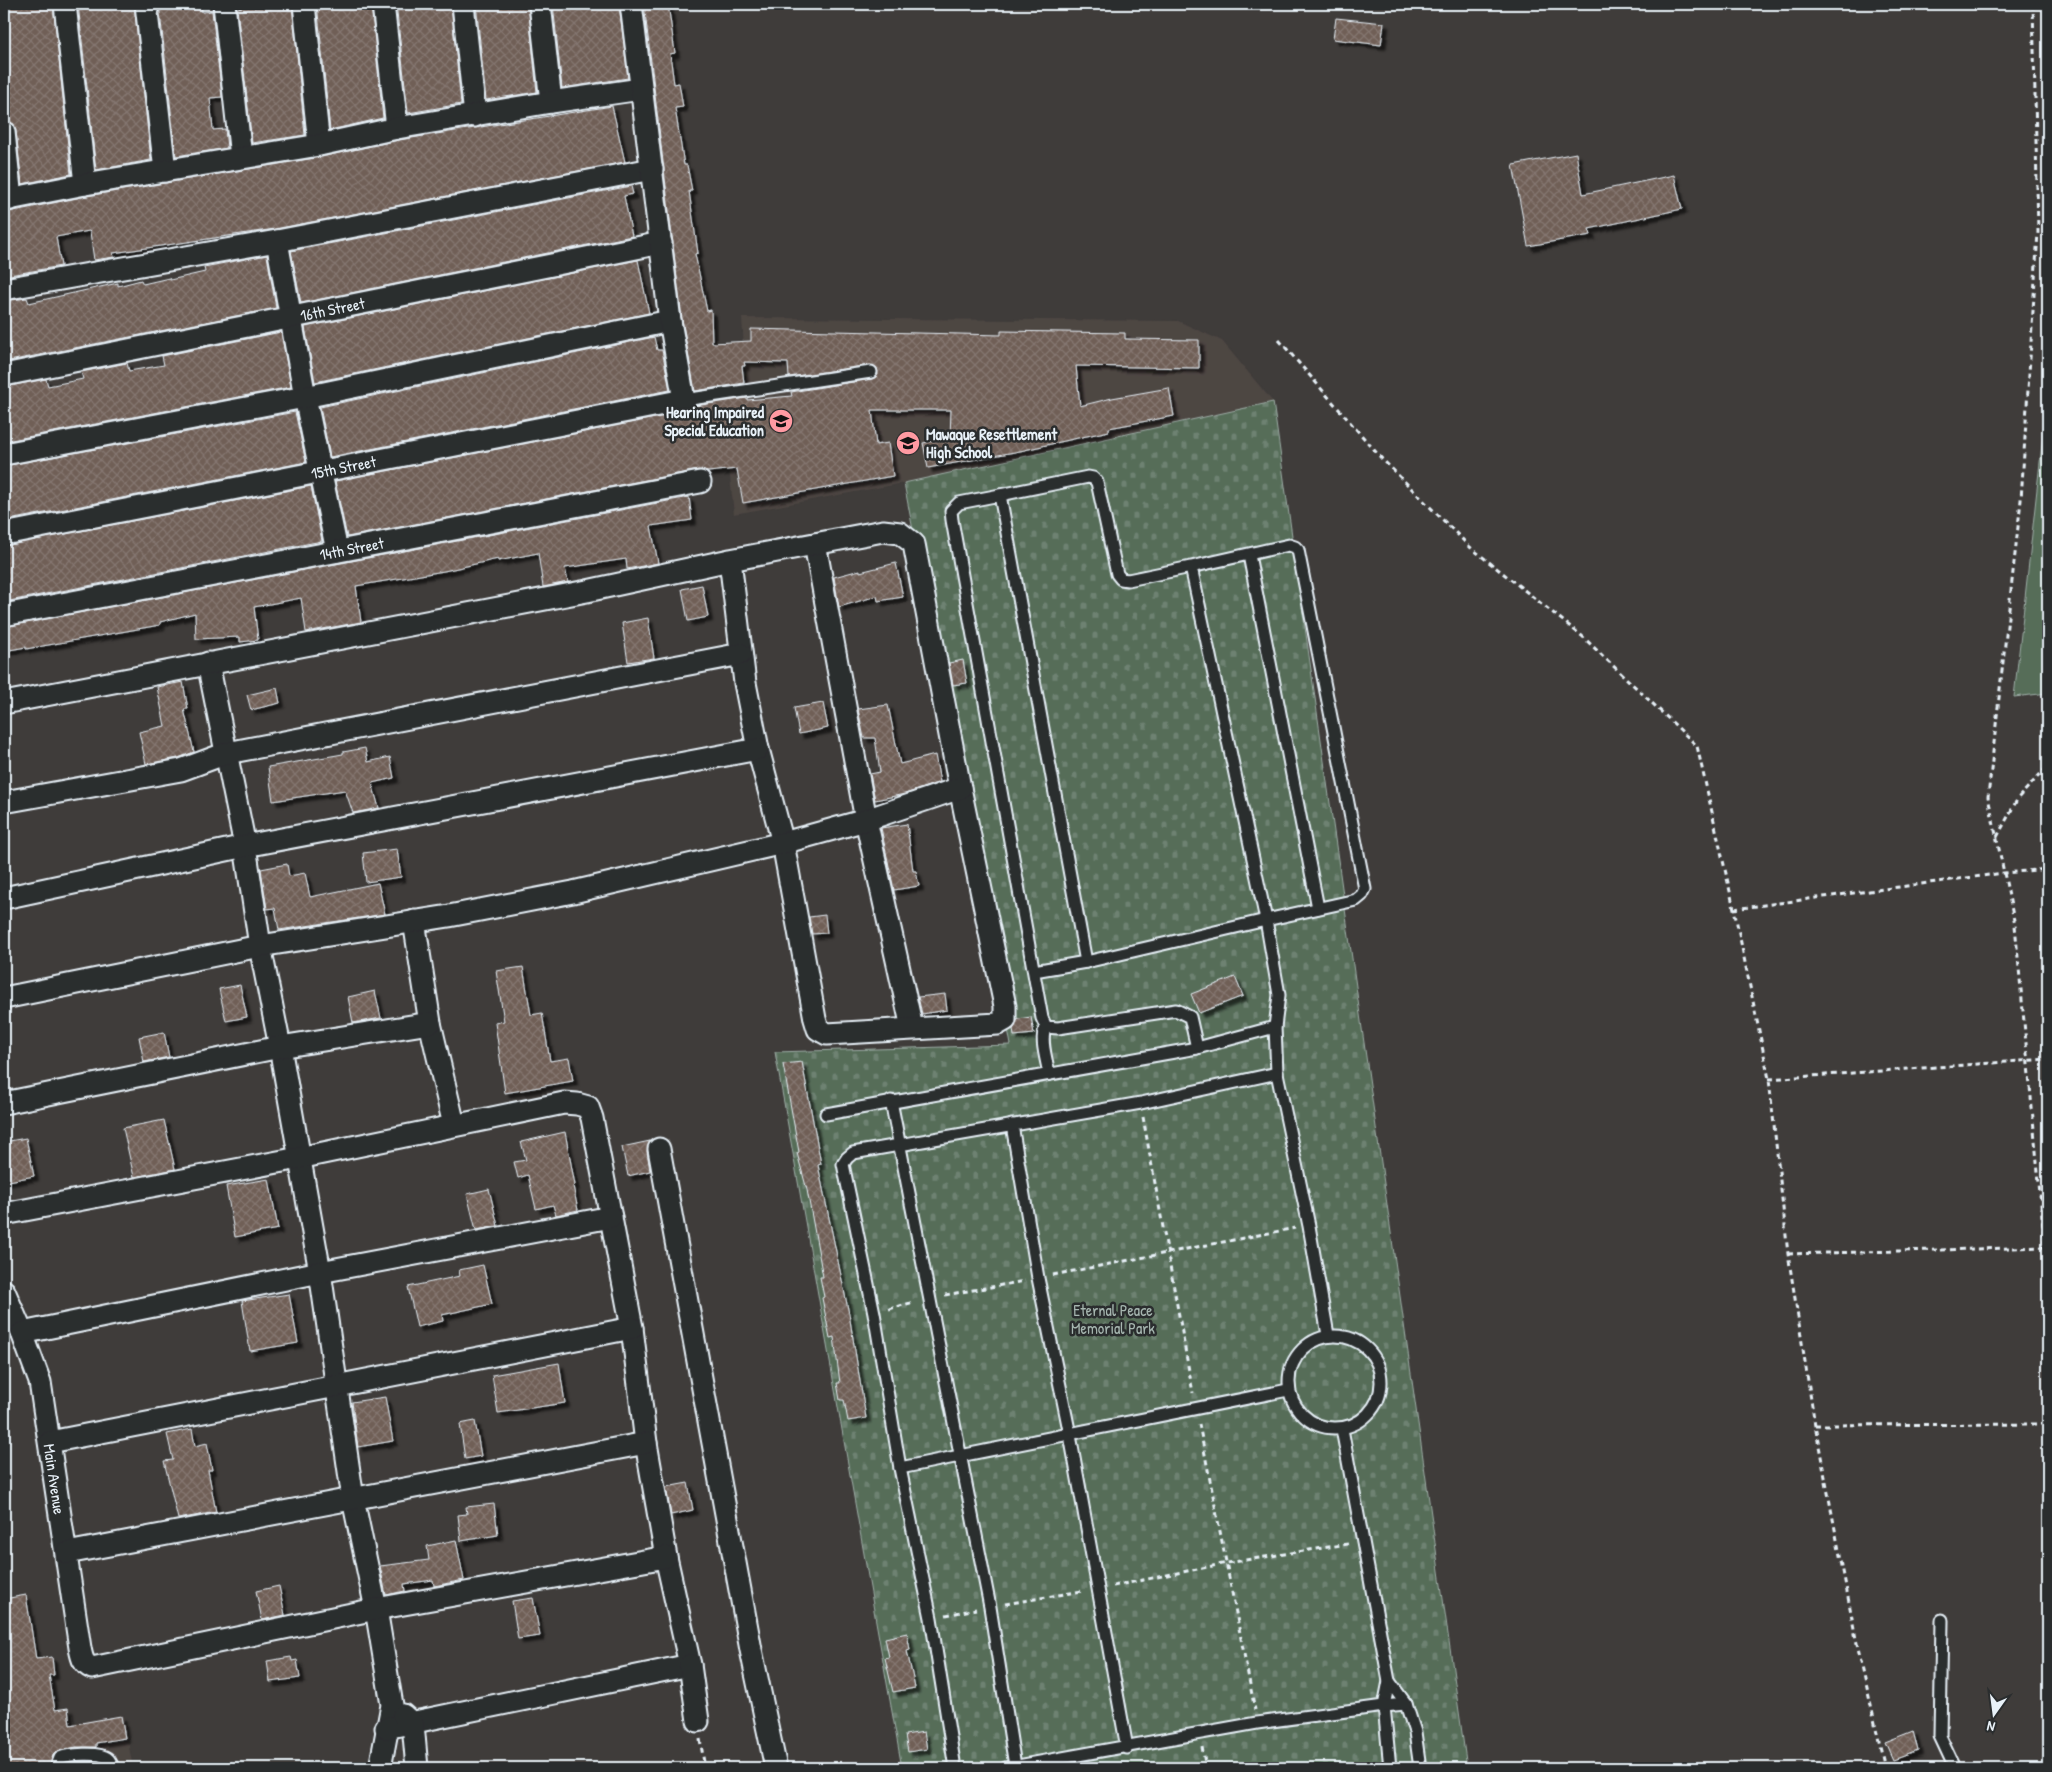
<svg xmlns="http://www.w3.org/2000/svg" width="2052" height="1772" font-family="'Patrick Hand',sans-serif">
<defs>
<pattern id="cemetery-stones" width="16" height="16" patternUnits="userSpaceOnUse" patternTransform="scale(1.25)"><rect width="16" height="16" fill="#566d59"/><path d="M2 7V4a2 2 0 0 1 4 0v3zM10 15v-3a2 2 0 0 1 4 0v3z" fill="#6e8272"/></pattern>
<pattern id="building-cross-hatch" width="8" height="8" patternUnits="userSpaceOnUse" patternTransform="scale(1.25)"><rect width="8" height="8" fill="#705f57"/><path d="M0 0l8 8M0 8l8-8" fill="none" stroke="#847670"/></pattern>
<filter id="shadow"><feDropShadow dx="4.5" dy="4.5" stdDeviation="1" flood-color="#0009"/></filter>
</defs>
<rect width="100%" height="100%" fill="#3f3c3a"/>
<filter id="ink" filterUnits="userSpaceOnUse"><feTurbulence type="fractalNoise" baseFrequency=".02" numOctaves="2"/><feDisplacementMap in="SourceGraphic" scale="10" xChannelSelector="R" yChannelSelector="G"/><feConvolveMatrix kernelMatrix="1 2 1 2 8 2 1 2 1" color-interpolation-filters="sRGB"/></filter>
<g filter="url(#ink)">
<g fill="#4e4643">
<path d="M742,318L1178,321L1222,341L1273,402L904,483L734,514L722,402L747,393Z"/>
<path d="M123,1715L133,1768H38L35,1729Z"/>
</g>
<path fill="#566d59" stroke="#9fafa8" d="M2048,390V693L2014,697Z"/>
<path fill="url(#cemetery-stones)" stroke="#9fafa8" d="M1273,402L1467,1768H902L775,1052L1011,1045L904,483Z"/>
<g fill="url(#building-cross-hatch)" stroke="#e8f1f8" filter="url(#shadow)">
<path d="M4,4H53L71,174L22,184L16,131L14,124L5,120L4,113Z"/>
<path d="M78,4H101L102,7L134,4L151,160L96,170Z"/>
<path d="M159,4H201L202,12L212,11L222,97L210,98L213,130L225,129L227,148L176,156Z"/>
<path d="M289,4H292L305,135L252,143L237,8L254,5V8Z"/>
<path d="M317,4H371L383,118L330,130Z"/>
<path d="M396,4H451L461,104L408,113Z"/>
<path d="M476,4H528L537,92L486,100Z"/>
<path d="M553,4H619L628,78L562,88Z"/>
<path d="M644,4H668L675,53L670,54L674,84L679,83L683,107L675,108L684,165H687L692,191H689L698,253L695,254L707,311L711,310L712,343L751,341V329L1001,335V331L1125,333V339L1199,340V368L1076,366L1080,406L1112,398L1169,388L1174,416L1109,428V431L1020,451L928,468L923,443L950,438L951,410H872L876,445L888,443L893,476L743,503L737,469L708,472L698,470L347,537L335,481L686,412L695,406L747,398V400L792,396L791,392L872,379L878,375L877,368L870,365L789,377L788,363L744,362L745,366H742L744,383L695,391L682,319Z"/>
<path d="M1336,18L1384,23L1381,45L1333,39Z"/>
<path d="M612,106L625,162L275,229L113,253L114,257L94,260L90,232L89,231L56,237L61,266L4,276V213L87,196L321,157L399,140Z"/>
<path d="M1576,153L1583,194L1674,175L1682,209L1589,229L1591,235L1528,246L1513,165Z"/>
<path d="M631,186L633,194L624,196L632,236L301,303L291,251Z"/>
<path d="M267,255L276,308L4,362V301L27,298L29,303L118,283V286L141,280L143,284L169,278L170,280L205,272L204,267Z"/>
<path d="M638,260L649,313L315,382L305,327Z"/>
<path d="M281,332L291,387L6,441L4,429V387L46,379L48,386L83,379L81,372L127,363L129,371L164,365L162,356Z"/>
<path d="M654,337L657,350H662L670,390L330,457L320,407Z"/>
<path d="M295,412L306,462L4,521V466Z"/>
<path d="M311,486L322,541L4,602V546Z"/>
<path d="M689,497L692,520L651,526L658,563L627,569L626,559L565,568L568,582L543,587L538,553L498,561V559L444,571L356,586L361,622L306,632L301,598L254,607L258,640L240,642V637L196,639L195,613L160,622V625L26,649V647L4,651V627Z"/>
<path d="M896,563L903,597L878,601L877,596L839,607L834,577L860,570V572Z"/>
<path d="M702,585L708,617L688,621L682,589Z"/>
<path d="M648,618L654,658L628,662L622,623Z"/>
<path d="M963,660L967,683L953,685L949,663Z"/>
<path d="M183,682L188,709H184L194,752L178,758L146,764L139,732L165,726L157,687Z"/>
<path d="M277,688L280,703L251,710L247,695Z"/>
<path d="M823,703L828,728L799,734L794,708Z"/>
<path d="M888,705L900,764L935,755L940,782L905,794L875,800L870,774L880,772L875,738H864L858,709Z"/>
<path d="M365,748L368,762L390,757L394,778L372,783L379,808L353,813L345,790L273,801L268,767L343,754V752Z"/>
<path d="M907,824L913,871H916L919,886L894,890L881,828Z"/>
<path d="M397,849L401,877L366,882L363,853Z"/>
<path d="M287,864L289,876L305,873L310,897L378,883L385,914L279,930L275,908L267,909L261,869Z"/>
<path d="M825,915L827,933L812,934L809,917Z"/>
<path d="M523,967L531,1015L542,1013L550,1061L569,1058L573,1081L505,1093L495,1023L504,1021L496,971Z"/>
<path d="M1235,977L1243,996L1199,1013L1191,994Z"/>
<path d="M240,985L247,1017L226,1021L219,989Z"/>
<path d="M375,991L381,1018L353,1023L348,997Z"/>
<path d="M945,994L947,1010L922,1014L918,997Z"/>
<path d="M1031,1017L1034,1034L1014,1036L1013,1029L1018,1019Z"/>
<path d="M164,1032L169,1057L144,1062L139,1037Z"/>
<path d="M802,1062L821,1164L818,1165L849,1314L866,1418L848,1421L844,1400H840L837,1383H840L834,1337L830,1338L822,1298L824,1297L820,1277H823L807,1190L797,1153L799,1152L783,1064Z"/>
<path d="M164,1120L175,1169L134,1177L123,1128Z"/>
<path d="M565,1132L575,1185L573,1186L578,1210L556,1215L553,1205L536,1209L528,1175L518,1178L514,1162L526,1160L521,1142Z"/>
<path d="M26,1138L34,1176L4,1182V1142Z"/>
<path d="M650,1141L647,1151L650,1171L628,1176L622,1147Z"/>
<path d="M269,1179L278,1229L235,1237L226,1186Z"/>
<path d="M489,1189L498,1226L476,1230L467,1194Z"/>
<path d="M483,1265L492,1304L442,1315L443,1321L417,1327L408,1287L460,1276L459,1270Z"/>
<path d="M289,1294L298,1343L250,1351L242,1301Z"/>
<path d="M559,1363L565,1403L498,1413L492,1375Z"/>
<path d="M385,1397L393,1441L358,1447L352,1402Z"/>
<path d="M475,1421L481,1456L465,1459L460,1424Z"/>
<path d="M192,1429L195,1446L207,1443L212,1470H208L216,1512L178,1519L164,1461L173,1460L167,1434Z"/>
<path d="M688,1483L693,1510L671,1515L666,1487Z"/>
<path d="M494,1504L498,1535L461,1541L458,1515L467,1514L466,1507Z"/>
<path d="M456,1540L464,1580L434,1586L433,1580L404,1584L405,1591L386,1595L380,1566L429,1560L427,1546Z"/>
<path d="M279,1586L285,1615L262,1620L256,1591Z"/>
<path d="M26,1595L36,1659L52,1657L54,1675H49L55,1710L68,1708L70,1725L121,1716L125,1738L96,1743V1747H76L58,1751L53,1755L49,1768H5L4,1755V1599Z"/>
<path d="M533,1598L540,1636L518,1639L512,1601Z"/>
<path d="M907,1633L910,1650L907,1651L915,1688L893,1692L885,1658L889,1657L885,1638Z"/>
<path d="M291,1657L292,1661L297,1660L300,1678L270,1682L267,1661Z"/>
<path d="M1913,1731L1918,1751L1893,1760L1885,1742Z"/>
<path d="M924,1732L927,1749L908,1752L905,1735Z"/>
<path d="M84,1762H97V1768H64L66,1764Z"/>
</g>
<g fill="none" stroke-linecap="round" stroke-linejoin="round">
<g stroke="#e8f1f8" stroke-width="15">
<g id="service">
<path d="M684,400L871,372"/>
<path d="M1000,495L1088,477L1093,478L1097,482L1117,574L1121,579L1128,580L1191,567L1266,920L1356,900L1362,895L1365,889L1298,550L1295,547L1289,545L1191,567"/>
<path d="M1249,555L1318,908"/>
<path d="M1086,962L1266,920L1279,995L1275,1027"/>
<path d="M1034,971L1086,962L1000,495L959,503L951,511L952,520L1042,1018L1046,1027L1058,1028L1176,1010L1190,1017L1197,1048"/>
<path d="M1046,1027C1039,1038 1047,1061 1049,1074"/>
<path d="M891,1101L990,1607L1015,1766"/>
<path d="M826,1114L1197,1048L1275,1027L1277,1073L1309,1226L1328,1335"/>
<path d="M1012,1125L1038,1278L1070,1435L1127,1748"/>
<circle cx="1335" cy="1382" r="46"/>
<path d="M1342,1429L1389,1681L1384,1706L1390,1768"/>
<path d="M900,1468L1288,1390"/>
<path d="M1942,1620L1940,1736L1955,1768"/>
<path d="M1389,1681L1406,1704L1415,1732L1420,1768"/>
<path d="M56,1768L60,1758C68,1754 100,1752 107,1758C110,1760 112,1765 113,1768"/>
<path d="M955,1768L931,1618L900,1468L874,1313L843,1164L847,1158L853,1153L1141,1103L1277,1073"/>
<path d="M1006,1768L1257,1723L1384,1706L1406,1704"/>
</g>
</g>
<g stroke="#e8f1f8" stroke-width="25">
<g id="minor">
<path d="M65,4L85,184"/>
<path d="M146,4L165,171"/>
<path d="M224,4L241,157"/>
<path d="M304,4L319,145"/>
<path d="M383,4L397,128"/>
<path d="M463,4L475,116"/>
<path d="M540,4L551,102"/>
<path d="M4,132L11,199"/>
<path d="M4,200L85,184L319,145L397,128L551,102L641,89"/>
<path d="M277,241L305,397L337,551"/>
<path d="M4,289L277,241L652,169"/>
<path id="s1" d="M4,375L661,243"/>
<path d="M4,454L305,397L670,321"/>
<path id="s2" d="M4,534L684,400L670,321L631,4"/>
<path d="M815,544L866,820L912,1028"/>
<path id="s3" d="M4,615L700,482"/>
<path d="M208,663L245,846L260,946L280,1047L320,1272L353,1499L376,1609L392,1705L380,1768"/>
<path d="M4,703L587,591L730,560L883,531L900,533L914,544L960,788L1005,1006V1020L998,1024L827,1034L818,1029L815,1019L783,843L758,749L745,683L730,560"/>
<path d="M4,802L181,770L227,753L741,654"/>
<path d="M4,898L245,846L758,749"/>
<path d="M414,921L430,1023L454,1125"/>
<path d="M4,998L260,946L449,916L573,892L783,843L866,820L960,788"/>
<path d="M4,1103L280,1047L430,1023"/>
<path d="M659,1149L751,1650L776,1768"/>
<path d="M4,1214L299,1158L564,1103L577,1104L588,1107L592,1118L632,1328L646,1443L666,1557L690,1665L386,1728"/>
<path id="s4" d="M4,1291L22,1333L40,1382L80,1648C82,1658 83,1664 92,1668L376,1609L666,1557"/>
<path d="M22,1333L320,1272L611,1217"/>
<path d="M50,1442L632,1328"/>
<path d="M67,1553L646,1443"/>
<path d="M690,1665L698,1721"/>
<path d="M403,1715L413,1724L417,1768"/>
</g>
</g>
<g stroke="#e8f1f8" stroke-width="3" stroke-dasharray="5 4" stroke-linecap="butt">
<path d="M2033,4L2038,232L2021,500L1988,797L2015,925L2048,1280"/>
<path d="M1279,340L1382,459L1470,547L1582,636L1697,746L1734,909L1769,1079L1788,1254L1815,1425L1856,1639L1885,1768"/>
<path d="M1997,837L2018,798L2048,766"/>
<path d="M1734,909L2004,873L2048,869"/>
<path d="M1769,1079L2048,1059"/>
<path d="M1143,1117L1193,1393"/>
<path d="M1788,1254L2048,1247"/>
<path d="M1053,1275L1295,1228"/>
<path d="M945,1295L1025,1281"/>
<path d="M889,1309L914,1302"/>
<path d="M1199,1424L1255,1710"/>
<path d="M1815,1425L2048,1424"/>
<path d="M1113,1586L1227,1563L1348,1544"/>
<path d="M1005,1604L1082,1591"/>
<path d="M946,1615L976,1609"/>
<path d="M700,1739L705,1768"/>
<path d="M1202,1747L1206,1768"/>
</g>
<use href="#service" stroke="#2a2d2e" stroke-width="11"/>
<use href="#minor" stroke="#2a2d2e" stroke-width="21"/>
</g>
</g>
<defs>
<g id="school-disc" transform="scale(1.25)"><circle r="9.5" fill="#ff9aa2" stroke="#2a2d2e"/><path d="M0-5L7-2L0 1L-7-2ZM-4 1L0 2.5L4 1V4Q0 6-4 4Z" fill="#111"/></g>
</defs>
<g fill-rule="evenodd">
<use href="#school-disc" x="781" y="421"/>
<use href="#school-disc" x="908" y="443"/>
</g>
<g text-anchor="middle" stroke-width="5" stroke-linejoin="round" paint-order="stroke">
<g font-size="16" fill="#e8f1f8" stroke="#2a2d2e">
<text dy="6" stroke="none"><textPath href="#s1" startOffset="335">16th Street</textPath></text>
<text dy="6" stroke="none"><textPath href="#s2" startOffset="346">15th Street</textPath></text>
<text dy="6" stroke="none"><textPath href="#s3" startOffset="354">14th Street</textPath></text>
<text dy="6" stroke="none"><textPath href="#s4" startOffset="196">Main Avenue</textPath></text>
</g>
<g font-size="16" font-weight="bold" fill="#e8f1f8" stroke="#2a2d2e" text-anchor="end">
<text x="764" y="418">Hearing Impaired<tspan x="764" dy="18">Special Education</tspan></text>
<text x="926" y="440" text-anchor="start">Mawaque Resettlement<tspan x="926" dy="18">High School</tspan></text>
</g>
<g font-size="16" fill="#a6b6b0" stroke="#2a2d2e">
<text x="1113" y="1316">Eternal Peace<tspan x="1113" dy="18">Memorial Park</tspan></text>
</g>
</g>
<rect width="2052" height="1772" fill="none" stroke="#2a2d2e" stroke-width="20"/>
<rect x="10" y="10" width="2032" height="1752" fill="none" stroke="#e8f1f8" stroke-width="2" filter="url(#ink)"/>
<g transform="translate(1994 1714) rotate(194)" stroke="#2a2d2e" stroke-width="4" paint-order="stroke">
<path d="M0-4L9 19L0 12L-9 19Z" fill="#e8f1f8"/>
<text y="-8" font-size="14" font-weight="bold" text-anchor="middle" fill="#e8f1f8">N</text>
</g>
</svg>
